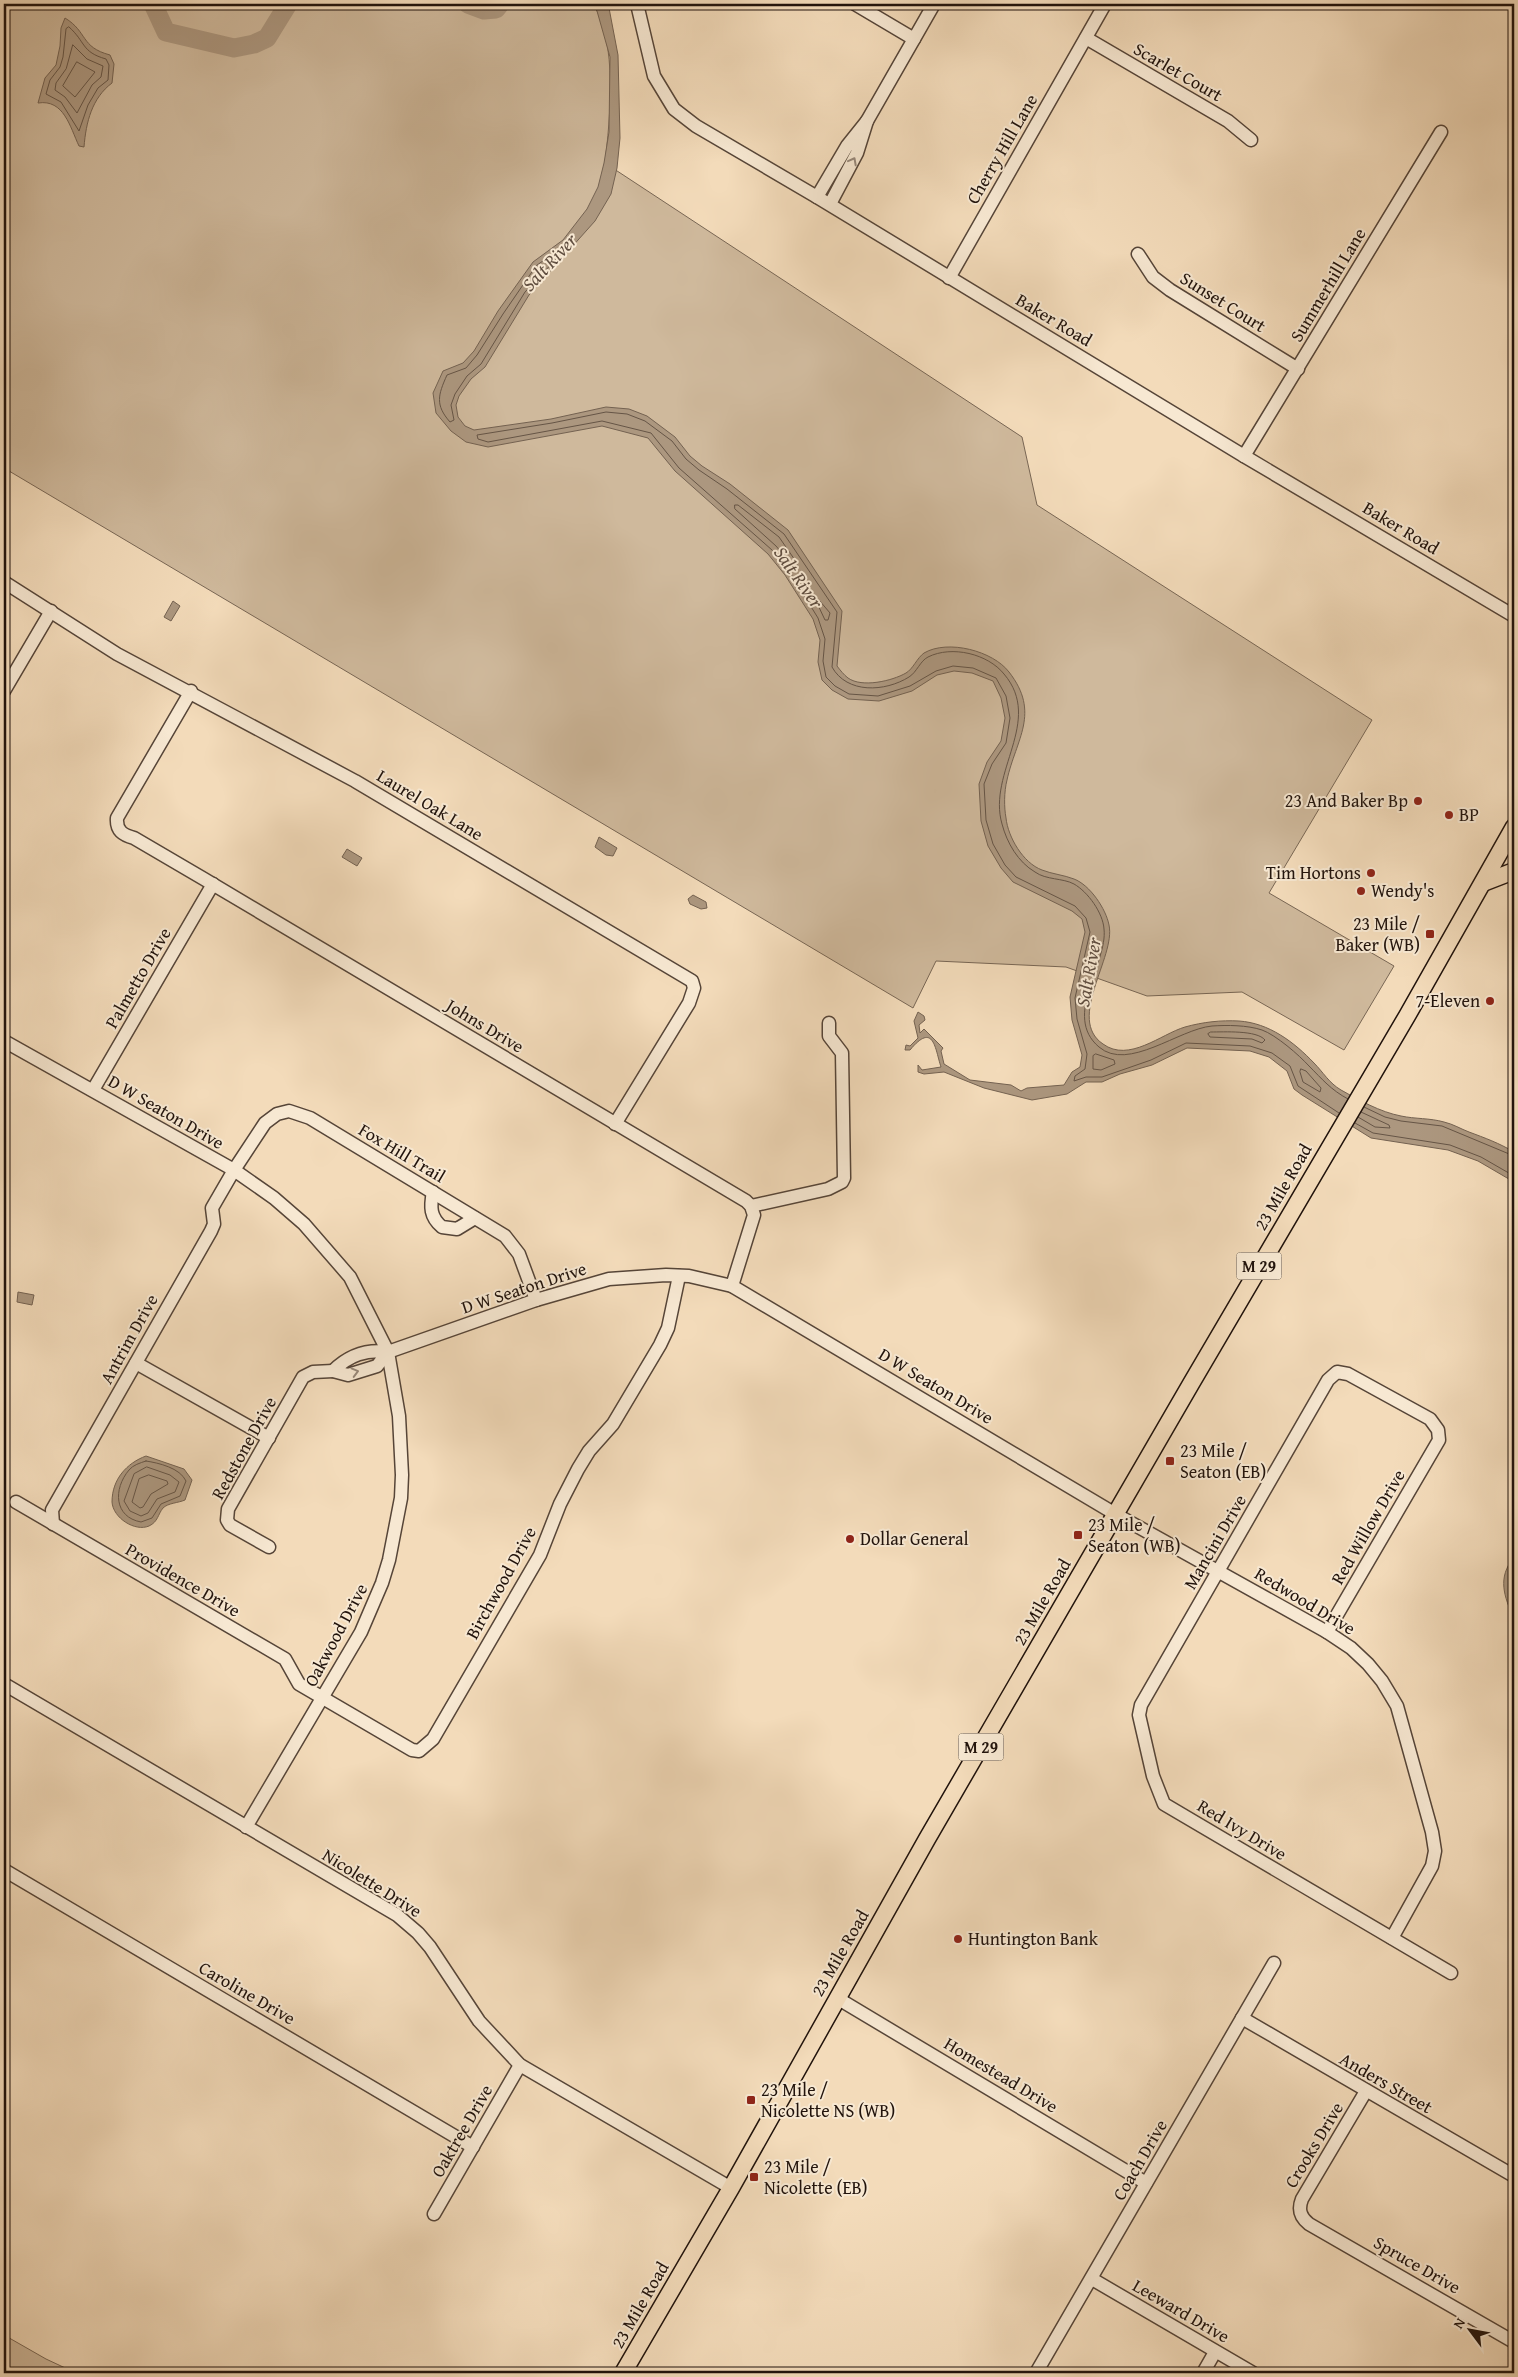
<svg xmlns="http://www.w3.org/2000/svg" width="1518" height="2377" font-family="'Gentium Book Plus',serif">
<rect width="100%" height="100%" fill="#f3dbba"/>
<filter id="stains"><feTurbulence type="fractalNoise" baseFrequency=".004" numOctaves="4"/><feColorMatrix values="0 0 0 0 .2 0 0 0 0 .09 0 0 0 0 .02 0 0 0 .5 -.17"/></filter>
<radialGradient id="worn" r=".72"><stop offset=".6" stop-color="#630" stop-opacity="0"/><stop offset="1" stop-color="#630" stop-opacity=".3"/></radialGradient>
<g fill="#cfb99c" stroke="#786654">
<path d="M4,4H593C618,42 610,119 605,163L1022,437L1037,505L1372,720L1269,893L1394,966L1344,1050L1242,992L1147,996L1066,967L936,961L913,1008L4,468Z"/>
<path d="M4,2335L46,2359L76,2373H4Z"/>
</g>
<g fill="#ac977f" stroke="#746251">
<path d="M593,4H606L609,8L618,55L620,138L617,168L611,194L595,221L529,295L485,367L471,379L459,396L456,405L458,417L465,426L474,430L551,419L606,407L629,409L647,416L675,437L690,456L702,466L730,484L788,530L842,611L837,666C840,670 844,675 848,678C862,688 892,681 906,673C913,669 917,658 924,653C948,639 993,651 1009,672C1041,713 1016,739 1007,780C1004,792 1004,807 1006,818C1008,837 1023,863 1042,870C1052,874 1064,875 1074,879C1090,885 1106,909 1109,925C1116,957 1066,1019 1103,1044C1129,1063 1161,1034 1185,1027C1203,1022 1221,1020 1239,1021C1269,1023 1294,1042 1314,1063C1323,1072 1329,1083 1341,1090C1359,1100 1380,1112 1401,1116C1415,1119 1430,1118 1444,1122C1453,1124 1461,1129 1469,1132C1485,1138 1499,1143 1514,1152V1182L1478,1161L1448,1150L1371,1138L1302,1095L1294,1089L1287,1071L1269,1057L1250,1051L1187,1048L1152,1065L1120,1074L1102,1082H1086L1067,1094L1032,1100L984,1088L944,1072L924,1074L918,1072V1065L922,1070L941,1067C935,1049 934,1021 910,1050H905L906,1045L910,1046L918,1038L914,1021L918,1012L924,1016L925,1020L919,1025L920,1033L924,1029L943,1048L941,1051L944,1064L970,1080L1011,1085L1021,1091L1027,1088L1064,1085L1072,1072L1080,1067L1082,1055L1072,1020L1070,997L1085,932L1082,919L1072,911L1013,882L1001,868L988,846L981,821L979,784L987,762L1001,741L1005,718L1001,698L993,681L972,673L954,671L937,675L912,691L879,701L848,699L832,690L822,680L818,662L820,640L813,619L785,575L768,554L675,471L648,438L602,426L488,447L466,442L451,431L436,413L433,393L443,371L463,363L474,351L498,311L533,262L563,240L587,209L598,187L604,163L609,132L610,57L597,11Z"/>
<path d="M65,18C88,32 80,47 110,55L114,64L112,83C92,98 86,122 84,147L79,146C70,127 64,99 38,103L45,78L56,65L60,46L61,28Z"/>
<path d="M173,601L180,606L171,621L164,617Z"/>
<path d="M599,837L617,848L613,856L606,855L595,847Z"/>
<path d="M347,849L362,858L357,866L342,857Z"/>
<path d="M693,895L706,902L707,908L701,909L690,904L688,899Z"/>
<path d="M18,1292L34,1295L32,1305L17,1302Z"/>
<path d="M146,1456L184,1469L192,1480L185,1500C178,1503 168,1503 163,1508C158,1514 158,1522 149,1526C135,1532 113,1518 112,1502C112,1479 127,1463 146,1456Z"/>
<path d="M1514,1557V1619C1504,1596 1497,1578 1514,1557Z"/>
</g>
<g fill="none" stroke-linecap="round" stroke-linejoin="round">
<g stroke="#665546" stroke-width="1">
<path d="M69,27C86,42 81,52 106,59L109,65L108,80L98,88L88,105L79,131L61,102L46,94L50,80L60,67L63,57L66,29Z"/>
<path d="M73,45L87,59L103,66L101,77L92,85L77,113L65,97L55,90L56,83L66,69Z"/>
<path d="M77,62L95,72L75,97L63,86Z"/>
<path d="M556,252H559V256L525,292L481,364L467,376L455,394L451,405L454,420L450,422C435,405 438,395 447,375L466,368L477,355L503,314L536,266Z"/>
<path d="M735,505H738L779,537L797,563V566H793L776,546L735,509Z"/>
<path d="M819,600L830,613L828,620H825L817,603Z"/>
<path d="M1211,1032C1224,1032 1257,1030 1265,1040L1262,1043L1252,1039L1210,1037L1208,1034Z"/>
<path d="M1096,1054L1114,1060L1115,1064L1101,1070L1093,1069V1056Z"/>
<path d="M1301,1069L1306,1071L1321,1088L1320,1092L1303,1082L1300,1072Z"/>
<path d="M1364,1107L1385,1117L1401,1121L1442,1126L1514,1156"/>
<path d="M1339,1113L1298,1086L1290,1066L1272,1053L1250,1046L1186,1043L1151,1060L1102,1077H1086L1074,1081L1075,1076L1085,1069L1087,1054L1077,1019L1075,998L1090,932L1086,918L1075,906L1016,877L1005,865L993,844L986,820L984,784L992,764L1006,743L1010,718L1006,696L996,678L973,668L953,666L936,671L910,686L878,696L849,694L835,686L826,677L823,661L825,639L818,618L789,571L772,550L679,468L651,433L602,421L488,442L478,439L477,435L552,423L606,412L627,414L645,421L672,441L686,459L699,470L727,489L784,534L837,612L832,667C847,694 885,692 909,677C917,672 920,661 928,657C952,645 988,654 1004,674C1044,721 987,772 1002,824C1007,843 1018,862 1035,872C1046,880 1063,878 1074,884C1088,892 1103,913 1104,929C1108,963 1062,1016 1099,1047C1128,1072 1179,1029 1212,1026C1227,1025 1247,1025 1262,1030C1276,1035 1299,1055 1309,1066C1322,1079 1331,1090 1348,1099"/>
<path d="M1358,1117L1375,1127L1390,1128L1389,1125L1361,1112"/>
<path d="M1355,1123L1373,1133L1450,1145L1481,1157L1514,1176"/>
<path d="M146,1461C159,1463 180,1468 186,1481L180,1496L161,1504L152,1518L141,1522C114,1517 113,1489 129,1470C133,1465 140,1463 146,1461Z"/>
<path d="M147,1467L170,1475L179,1482L175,1492L157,1499L148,1513L141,1516L130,1511L124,1501L134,1474Z"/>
<path d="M149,1475L167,1481L168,1484L151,1494L143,1507L140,1508L132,1502L139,1479Z"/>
</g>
<g stroke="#ac977f" stroke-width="19">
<path d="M153,4L166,32L234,48L254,44L267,38L288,4"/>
<path d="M468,4L484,10L496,9L500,4"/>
</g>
<g stroke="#564538" stroke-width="15">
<g id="minor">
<path d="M637,4L654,76L674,109L696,126L817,197L1244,456L1514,616"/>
<path d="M855,4L914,39"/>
<path d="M1086,38L1228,121L1251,140"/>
<path d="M867,121L934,4"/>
<path d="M817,197L847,146L867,121L857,153L830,204"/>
<path d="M1138,254L1153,277L1170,290L1298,369"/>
<path d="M949,278L1105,4"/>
<path d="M1244,456L1441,132"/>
<path d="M4,582L117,654L355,781L692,981L694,988L689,1003L615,1124"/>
<path d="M4,691L51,611"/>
<path d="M191,691L117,818C116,831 123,835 134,838L204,879L746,1201L751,1206L754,1215L732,1286"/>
<path d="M4,1041L234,1170L274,1198L304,1224L350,1277L388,1352L399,1416L402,1475L401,1498L389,1560L382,1583L361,1632L246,1827"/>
<path d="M93,1090L213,884"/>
<path d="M433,1192C430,1207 430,1217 442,1227L457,1229L475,1218"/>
<path d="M751,1206L828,1189L842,1182L844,1178L842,1053L829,1036V1023"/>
<path d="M388,1352L377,1366L348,1375L333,1371C349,1355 366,1349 388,1352L536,1300L609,1279L666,1275L689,1276L732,1286L1117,1515L1327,1632L1351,1648L1368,1664L1382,1681L1397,1706L1432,1832L1435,1851L1432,1866L1392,1938"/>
<path d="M136,1363L269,1438"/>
<path d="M16,1502L285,1659L299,1684L412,1750L419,1751L433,1739L540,1555L560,1504L578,1469L589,1451L613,1424L660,1345L668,1328L679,1276"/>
<path d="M53,1524L52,1510L211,1231L214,1224L212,1208L234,1170L265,1123L277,1114L289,1111L310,1118L505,1236L519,1254L536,1300"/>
<path d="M269,1547L230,1525L227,1520L228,1509L303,1377L313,1372L333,1371"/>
<path d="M1327,1632L1439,1440L1438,1430L1430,1419L1348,1374L1337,1372L1328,1380L1141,1705L1139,1715L1153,1776L1164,1804L1451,1973"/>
<path d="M4,1684L397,1915L418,1933L430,1947L479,2021L520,2065L731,2188"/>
<path d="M4,1870L473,2147"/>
<path d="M837,1998L1146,2183"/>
<path d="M1242,2018L1514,2176"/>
<path d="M1366,2091L1302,2199C1298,2209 1300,2217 1309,2224L1514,2342"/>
<path d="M434,2214L520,2065"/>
<path d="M1092,2279L1253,2373"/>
<path d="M1036,2373L1274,1963"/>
<path d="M1203,2373L1215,2352"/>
</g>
</g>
<g stroke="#21130c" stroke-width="19">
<g id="major">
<path d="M1483,883L1514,871"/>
<path d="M623,2373L731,2188L927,1839L1192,1382L1407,1016L1514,827"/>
</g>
</g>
<use href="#minor" stroke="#f7e8d2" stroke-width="12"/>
<use href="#major" stroke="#f3dbba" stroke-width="16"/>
</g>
<defs><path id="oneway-chevron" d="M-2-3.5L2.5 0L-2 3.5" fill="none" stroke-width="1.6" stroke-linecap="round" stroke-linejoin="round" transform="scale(1.25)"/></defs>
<g stroke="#978879">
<use href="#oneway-chevron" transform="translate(853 161) rotate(-62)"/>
<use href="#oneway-chevron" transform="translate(355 1372) rotate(-15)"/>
</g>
<g fill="#8f2418" stroke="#f7e8d2" stroke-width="2">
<circle cx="1418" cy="801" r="5"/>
<circle cx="1449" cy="815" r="5"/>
<circle cx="1371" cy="873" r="5"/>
<circle cx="1361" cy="891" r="5"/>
<rect x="1425" y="929" width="10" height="10" rx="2.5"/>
<circle cx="1490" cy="1001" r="5"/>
<rect x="1165" y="1456" width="10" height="10" rx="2.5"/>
<rect x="1073" y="1530" width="10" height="10" rx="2.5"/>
<circle cx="850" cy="1539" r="5"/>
<circle cx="958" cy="1939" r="5"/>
<rect x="746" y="2095" width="10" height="10" rx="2.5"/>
<rect x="749" y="2172" width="10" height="10" rx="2.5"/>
</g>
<g text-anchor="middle" stroke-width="4" stroke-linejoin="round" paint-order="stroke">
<g fill="#f7e8d2" stroke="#615347" stroke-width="1">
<rect x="1236.5" y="1252.5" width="45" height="27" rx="4"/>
<rect x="958.5" y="1733.5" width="45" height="27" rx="4"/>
</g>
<g font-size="16" font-weight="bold" fill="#21130c">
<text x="1259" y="1272">M 29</text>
<text x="981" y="1753">M 29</text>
</g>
<g font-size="18" fill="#21130c" stroke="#f7e8d2">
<text transform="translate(1178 72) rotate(30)" y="6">Scarlet Court</text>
<text transform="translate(1002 149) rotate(-60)" y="6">Cherry Hill Lane</text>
<text transform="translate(1328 285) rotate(-59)" y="6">Summerhill Lane</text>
<text transform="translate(1223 302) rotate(32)" y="6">Sunset Court</text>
<text transform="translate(1054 320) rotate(31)" y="6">Baker Road</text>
<text transform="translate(1401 528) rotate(31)" y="6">Baker Road</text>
<text transform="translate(430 805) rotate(31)" y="6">Laurel Oak Lane</text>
<text transform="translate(138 978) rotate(-60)" y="6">Palmetto Drive</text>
<text transform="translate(485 1026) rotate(31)" y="6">Johns Drive</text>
<text transform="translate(166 1112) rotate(30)" y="6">D W Seaton Drive</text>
<text transform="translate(402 1153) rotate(31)" y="6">Fox Hill Trail</text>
<text transform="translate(1283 1187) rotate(-60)" y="6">23 Mile Road</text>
<text transform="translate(524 1288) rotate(-18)" y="6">D W Seaton Drive</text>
<text transform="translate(129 1339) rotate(-61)" y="6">Antrim Drive</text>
<text transform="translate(936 1386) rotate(31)" y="6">D W Seaton Drive</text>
<text transform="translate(244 1448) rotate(-61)" y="6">Redstone Drive</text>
<text transform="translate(1368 1527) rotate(-60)" y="6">Red Willow Drive</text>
<text transform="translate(1215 1542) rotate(-60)" y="6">Mancini Drive</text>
<text transform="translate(183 1580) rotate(30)" y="6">Providence Drive</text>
<text transform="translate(501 1583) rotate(-61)" y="6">Birchwood Drive</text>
<text transform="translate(1305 1601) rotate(31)" y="6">Redwood Drive</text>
<text transform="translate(1042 1602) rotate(-60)" y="6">23 Mile Road</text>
<text transform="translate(336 1635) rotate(-62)" y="6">Oakwood Drive</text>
<text transform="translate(1242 1830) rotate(31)" y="6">Red Ivy Drive</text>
<text transform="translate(372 1883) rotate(32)" y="6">Nicolette Drive</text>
<text transform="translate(840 1953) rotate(-60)" y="6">23 Mile Road</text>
<text transform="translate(247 1993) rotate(30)" y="6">Caroline Drive</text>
<text transform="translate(1001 2075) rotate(31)" y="6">Homestead Drive</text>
<text transform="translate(1386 2083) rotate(30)" y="6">Anders Street</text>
<text transform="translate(462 2131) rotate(-60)" y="6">Oaktree Drive</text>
<text transform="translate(1314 2145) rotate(-59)" y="6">Crooks Drive</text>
<text transform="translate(1140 2160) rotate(-60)" y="6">Coach Drive</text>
<text transform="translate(1417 2265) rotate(30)" y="6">Spruce Drive</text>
<text transform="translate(640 2305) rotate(-60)" y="6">23 Mile Road</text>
<text transform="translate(1181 2311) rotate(30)" y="6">Leeward Drive</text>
</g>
<g font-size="18" fill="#21130c" stroke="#f7e8d2" text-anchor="start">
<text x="1408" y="807" text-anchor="end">23 And Baker Bp</text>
<text x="1459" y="821">BP</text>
<text x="1361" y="879" text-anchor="end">Tim Hortons</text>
<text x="1371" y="897">Wendy's</text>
<text x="1420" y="930" text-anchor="end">23 Mile /<tspan x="1420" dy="21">Baker (WB)</tspan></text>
<text x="1480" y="1007" text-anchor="end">7-Eleven</text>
<text x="1180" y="1457">23 Mile /<tspan x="1180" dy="21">Seaton (EB)</tspan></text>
<text x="1088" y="1531">23 Mile /<tspan x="1088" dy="21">Seaton (WB)</tspan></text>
<text x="860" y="1545">Dollar General</text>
<text x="968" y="1945">Huntington Bank</text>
<text x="761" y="2096">23 Mile /<tspan x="761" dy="21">Nicolette NS (WB)</tspan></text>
<text x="764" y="2173">23 Mile /<tspan x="764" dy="21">Nicolette (EB)</tspan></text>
</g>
<g font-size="19" font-style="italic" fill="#604e40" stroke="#f7e8d2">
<text transform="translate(549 262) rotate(-47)" y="7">Salt River</text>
<text transform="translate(799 577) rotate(55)" y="7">Salt River</text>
<text transform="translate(1088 972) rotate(-80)" y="7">Salt River</text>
</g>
</g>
<rect width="1518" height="2377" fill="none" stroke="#f3dbba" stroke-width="20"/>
<rect x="5" y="5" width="1508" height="2367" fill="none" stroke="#21130c" stroke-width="2.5"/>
<rect x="10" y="10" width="1498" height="2357" fill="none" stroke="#21130c"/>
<g transform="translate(1470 2330) rotate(302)" stroke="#f7e8d2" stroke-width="4" paint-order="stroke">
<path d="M0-4L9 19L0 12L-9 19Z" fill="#21130c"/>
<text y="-8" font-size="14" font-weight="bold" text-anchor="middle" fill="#21130c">N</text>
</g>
<rect width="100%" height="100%" filter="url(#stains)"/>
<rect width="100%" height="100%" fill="url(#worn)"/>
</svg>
